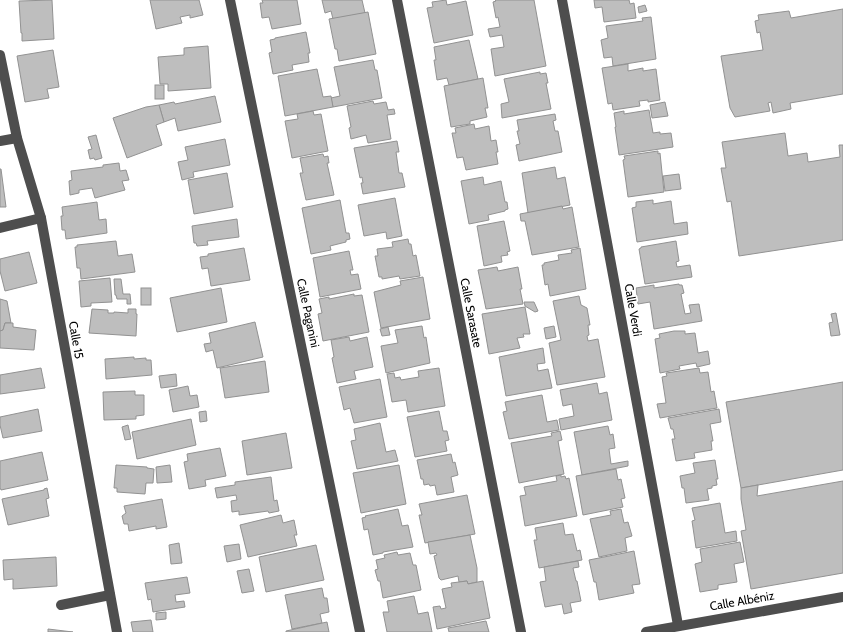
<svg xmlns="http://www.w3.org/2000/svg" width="843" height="632" font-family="Cabin,sans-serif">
<rect width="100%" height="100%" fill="#fff"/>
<g fill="#bebebe" stroke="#929292">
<path d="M52,0L54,39L22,41V33H21L19,1Z"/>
<path d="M150,0H199L203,15L190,18V15L180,17L182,23L156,29Z"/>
<path d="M262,0H297L301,24L272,29L269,17L262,18L260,3H263Z"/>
<path d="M322,0H362L365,13L333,19L331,11L325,13Z"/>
<path d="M446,0L447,5L466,1L473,35L434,43L427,8L433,7L432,2Z"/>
<path d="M495,0H534L546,66L495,76L491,49L504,47L502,35L490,37L488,29L500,27L498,17L496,18L493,2L496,1Z"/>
<path d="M594,0H629L630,4L634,3L636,18L604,22L602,7L595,8Z"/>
<path d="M645,5L647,11L639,13L638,7Z"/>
<path d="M843,9V94L790,103L791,109L773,113L771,102L768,103L770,111L735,117L730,108L721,56L763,50L760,32L757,33L755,21L759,20L758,15L789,11L791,18Z"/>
<path d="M368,12L376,54L339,61L337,49H335L329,19Z"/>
<path d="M651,17L656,59L613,66L612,57L604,58L601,40L608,38L606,26L643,21L642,18Z"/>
<path d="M306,32L310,53H308L309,62L292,65L293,70L273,74L269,53L272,52L270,40L275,39V38Z"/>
<path d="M469,40L478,79L449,85L447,78L437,80L434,60H436L434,47Z"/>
<path d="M208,46L211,88L168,91V84H160L158,57L184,55V48Z"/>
<path d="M53,50L59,87L47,89L49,98L25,102L17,56Z"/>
<path d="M373,60L375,70H377L382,98L333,107L331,98L340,96L334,67Z"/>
<path d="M628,64V71L643,68V71L656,69L660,100L648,102V100L639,101L640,106L613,110L612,103L608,104L602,68Z"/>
<path d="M317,69L323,97L331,96L333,107L285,116L278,76Z"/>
<path d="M540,72V74L546,73L548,83H546L551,109L502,118L501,104L509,102L504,79Z"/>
<path d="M483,78L488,108H485L487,117L470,121V124L451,127L444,86Z"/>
<rect x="155" y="85" width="9" height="14"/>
<path d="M215,96L221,122L178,131L175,118L164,122L159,105L174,102L175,104Z"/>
<path d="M373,101L374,104L386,102L388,110L394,109L395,114L387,115L391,139L368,143L366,135L351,139L349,128L351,127L347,106Z"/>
<path d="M665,102L668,116L652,118L650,105Z"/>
<path d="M159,105L164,122L156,125L162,145L127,158L113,118L146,107Z"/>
<path d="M649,110L653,133L660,132V134L671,133L673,147L619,155L615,127H616L614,113L624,111V114Z"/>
<path d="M313,111L314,115L321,114L328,151L292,158L285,121L298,119L297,114Z"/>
<path d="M555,114L556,120L553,121L555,131H558L562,152L519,161L516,145L520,144L517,131H519L517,120Z"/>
<path d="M474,124L475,129L489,126L491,141L496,140L498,152H496L498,164L466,170L463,157L457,158L452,133H456L455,128Z"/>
<path d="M785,133L788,156L807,153L808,162L840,157L839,145H843V240L739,256L731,201L727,202L721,168H726L722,142Z"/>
<path d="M96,135L102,158L95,160L94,158L90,159L88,150L92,149L88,137Z"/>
<path d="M225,139L230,165L193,172L194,177L182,180L178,162L188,160L185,147Z"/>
<path d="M397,141L399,152H396L399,173H402L405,187L363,194L361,183H363L362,177L360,178L354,148Z"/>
<path d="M658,151V154L660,153L664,192L628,197L623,160L625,159L624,156Z"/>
<path d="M323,154L324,157L328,156L329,163H327L334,195L306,200L300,173H303L300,158Z"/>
<path d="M119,163L120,171L126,170L129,180L122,181L125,190L95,198L92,188L79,190V193L70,195L69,181L72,180L71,171L103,167V165Z"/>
<path d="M555,167L557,179L565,177L570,205L528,213L522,173Z"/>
<path d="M0,169H1L6,207H0Z"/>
<path d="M227,173L233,207L194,214L188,180Z"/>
<path d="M679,174L681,189L665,191L663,176Z"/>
<path d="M483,177L484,185L501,181L505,202H507L508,209L505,210V211L488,215L489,220L469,224L461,181Z"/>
<path d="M395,198L402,236L387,239L386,232L364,236L358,205Z"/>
<path d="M340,200L346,233H349L350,239L346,240V242L330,246L331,250L311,254L302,208Z"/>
<path d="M653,200V204L671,201L674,224L687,222L688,234L637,242L632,208L636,207V202Z"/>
<path d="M97,202L99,220L106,219L107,233L66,239L65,230H62L61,216H63L62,207Z"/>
<path d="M562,206L563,209L572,207L579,247L532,255L525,221H521L520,214Z"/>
<path d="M237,219L239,237L207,241L208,245L197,246L196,243H194L192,226Z"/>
<path d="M504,221L510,251L507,252L508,255L501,256L502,262L484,266L477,226Z"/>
<path d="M408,239L409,244H411L413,256L416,255L420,276L400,279L399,276L382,279V277H379L375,256H378L377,249L393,247L392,242Z"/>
<path d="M116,241L118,256L132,254L135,272L81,279L80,268H77L75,247H77V245Z"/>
<path d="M676,241L679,261L676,262L677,267L690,265L692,277L645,284L639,249L641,248V247Z"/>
<path d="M244,248L250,280L211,286L208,268L202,269L200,257L208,256V254Z"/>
<path d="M580,248L586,289L550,296L548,284L545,285L542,265H544V263L559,260L558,255L572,253L571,250Z"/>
<path d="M349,251L353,270H350L351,275L358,274L361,289L320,297L313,258Z"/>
<path d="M29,252L37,283L5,291L0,271V259Z"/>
<path d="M497,267L498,271L518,267L522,289H520L523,304L486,309L478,270Z"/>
<path d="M423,277L430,319L381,328L374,292L401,285L400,281Z"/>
<path d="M110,278L112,302L91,303V306L81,307L79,281Z"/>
<path d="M114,279H121L123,294H130L131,304H127V299H117L116,295H115Z"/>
<path d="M679,284V285H682L684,293L681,294L685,314L691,313L689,305L699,304L702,321L654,329L650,302L638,304L636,288L654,285V288Z"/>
<rect x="141" y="288" width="10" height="17"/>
<path d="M221,288L227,322L177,332L170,298Z"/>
<path d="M354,294V296L362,295L369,332L323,341L318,314L322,313L319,299L329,297V299Z"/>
<path d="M579,296L581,305L587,308L590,325H588L589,335L587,336L588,341L598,339L605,377L557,385L549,343L561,340L553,301Z"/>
<path d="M0,299L7,301L11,323H5L3,330L0,331Z"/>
<path d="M524,302H534L538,311L535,312L525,306Z"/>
<path d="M525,307L530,334H523L524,337L517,338L520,348L489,354L482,314Z"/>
<path d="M92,309L108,310V313H114V312L128,313V309H136V314H137L136,336L89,333Z"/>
<path d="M836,313L840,335L831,336L829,323L833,322L831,314Z"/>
<path d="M255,322L263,357L217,368L213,350L206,352L204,344L211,343L209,333Z"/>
<path d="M5,323H13V327L36,330L34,350L0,348V331L3,330Z"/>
<path d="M422,326L424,338L426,337L430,363L386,373L381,346L398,343L395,330Z"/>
<path d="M554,326L556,337L546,339L544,328Z"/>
<path d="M388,327L390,335L382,336L380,329Z"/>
<path d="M674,331H685V334L695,333L698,353L708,351L710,364L697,367L696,363L679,366L680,369L660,373L655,339L660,338L659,334Z"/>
<path d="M349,337L350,341L367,337L373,367L354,371L356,379L337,383L332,358L334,357L331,340Z"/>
<path d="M543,348L545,363L537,364L538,371L548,369L552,388L506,396L499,357Z"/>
<path d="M134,357V359L146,358V360H151L152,375L106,379L105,359Z"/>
<path d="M265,361L269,392L225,398L220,368Z"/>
<path d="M41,368L45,388L0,394V375Z"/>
<path d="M439,368L445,406L408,412L406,400L392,402L387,374L394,373L395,378L400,377L401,380L419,377L418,371Z"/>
<path d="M699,368L700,373L708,372L711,392L714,391L717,408L660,418L657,404L666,403L662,377L667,376L666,373Z"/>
<path d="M176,374L177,386L161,388L159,376Z"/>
<path d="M380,379L387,417L354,423L350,408L344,410L339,387Z"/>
<path d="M843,382V470L741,488L726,402Z"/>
<path d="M597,383L599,394L607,392L612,420L561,430L559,419L574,416L572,404L563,406L560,390Z"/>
<path d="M188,386L190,396L197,395L199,407L173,412L169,390Z"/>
<path d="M135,391V395H144V415L136,416V419L104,420L103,392Z"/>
<path d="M542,395L547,422L557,420L559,430L509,439L503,412L507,411L505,402Z"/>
<path d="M38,409L42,431L3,438L0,425V417Z"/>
<path d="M719,409L721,422L710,424L713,441H711L712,450L694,453L695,458L676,461L672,439H675L673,429H671L668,418Z"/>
<path d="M206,411L207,421L200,422L199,412Z"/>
<path d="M439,411L443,431H447L449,440L445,441L447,451L415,457L407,417Z"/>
<path d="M191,419L196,445L137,459L132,432Z"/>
<path d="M380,423L386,452L395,450L398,461L357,469L351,441L356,440L354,429Z"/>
<path d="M128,425L131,439L125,440L122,427Z"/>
<path d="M608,426L610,435L613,434L615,448L609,449L611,464L628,461V466L582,475L574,432Z"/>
<path d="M560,431L562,440L558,441L564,474L519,483L511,443L552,436L551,433Z"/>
<path d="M286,433L292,468L247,475L242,441Z"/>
<path d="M220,448L226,476L205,480L206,486L189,489L184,462L188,461L187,454Z"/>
<path d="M42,452L48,480L1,490V489H0V461Z"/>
<path d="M451,454L453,463L455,462L458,475L451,477L454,492L437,495L435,485L430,486L429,484L424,485L423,479H421L417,460Z"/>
<path d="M715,460L718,479H716L717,485L712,486V488L707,489L709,500L686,503L684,488H682L680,476L695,473L693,463Z"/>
<path d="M116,465L147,467V468L154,469L153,483H146L145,494L117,492V488H114Z"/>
<path d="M170,465L172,482L157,483L156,467Z"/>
<path d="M399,465L406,504L361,513L353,473Z"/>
<path d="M616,469L618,480L621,479L625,498L621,499L623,507L583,515L576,476Z"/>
<path d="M561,475V477L565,476L566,479L569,478L577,516L525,526L520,496L526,495L524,487L557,481L556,476Z"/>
<path d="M271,477L274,501L277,500L279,511L269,513L268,511L239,515V511L232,512L231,501L237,500L236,495L217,498L215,488L235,485V482Z"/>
<path d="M843,481V573L751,589L741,531L746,530L741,499V488L758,485L757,496Z"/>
<path d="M47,488L49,498L46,499L49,516L8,525L2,499L44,490V489Z"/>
<path d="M467,495L475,534L425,543L419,515H422L419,504Z"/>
<path d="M162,499L167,527L156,529V526L129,531L128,524H124L122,516L126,513L124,506Z"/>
<path d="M720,503L725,533L736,531L737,541L696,548L692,521L695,520L692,508Z"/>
<path d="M398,509L402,526L408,525L413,547L383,552V553L373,555L368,529L364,530L362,518L366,517L365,516Z"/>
<path d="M621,509L624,523L628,522L632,536L625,538L627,551L599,557L590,519L611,515L610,511Z"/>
<path d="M281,515L283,523L294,520L297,535H294L297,546L248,557L240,525Z"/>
<path d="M563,523L565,535L573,534L577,551L580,550L582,560L539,568L534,540H537L535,528Z"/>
<path d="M470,535L477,568V582L468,584L467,581L459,582L458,576L441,580L439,578L434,556L437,555L436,553L430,554L428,542Z"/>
<path d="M740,542L744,562L734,564L737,582L718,585V589L700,592L695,564L702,562L700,549Z"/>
<path d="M179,543L182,563L171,564L169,545Z"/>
<path d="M239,544L241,559L227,562L224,546Z"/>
<path d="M316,545L324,580L266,592L259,557Z"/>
<path d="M634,551L640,584L632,585L634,593L599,600L596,582H594L589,560Z"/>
<path d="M397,552L398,555L410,553L413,565H416L421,590L383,598L380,581H378L375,570L378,569L376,560L385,558L384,555Z"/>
<path d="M56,557L57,586L13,589V579L4,580L3,560Z"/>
<path d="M578,561L579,567L573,568L576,581H577L581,601L570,603L572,612L564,614L562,604L545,607L540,582L546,581L544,567Z"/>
<path d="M249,569L254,591L242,593L237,571Z"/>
<path d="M187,577L190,593L175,595L176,602L184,601L185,607L153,612L151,599L148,600L145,583Z"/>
<path d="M467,581L468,584L483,581L490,618L437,629L433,607L440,606L441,609L446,608L442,589L452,587L451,583Z"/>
<path d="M322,588L324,598H327L329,612L320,614L322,623L292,629L285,595Z"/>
<path d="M414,596L418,614L428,612L432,632H387L383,612H389L387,601Z"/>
<path d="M166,612V619L156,620V613Z"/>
<path d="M151,620L153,632H133L131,622Z"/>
<path d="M486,621L489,632H449L448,628Z"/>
<path d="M327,622L329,632H286V631Z"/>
<path d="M48,629L73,632H48Z"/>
</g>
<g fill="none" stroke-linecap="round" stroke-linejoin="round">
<g stroke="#4e4e4e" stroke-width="10">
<path d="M230,0L360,632"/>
<path d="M397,0L521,632"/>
<path d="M562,0L678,625"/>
<path d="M0,55L17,138L41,218L117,632"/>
<path d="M0,141L17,138"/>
<path d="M0,228L41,218"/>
<path d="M61,605L110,595"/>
<path d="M646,632L843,597"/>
</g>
</g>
<g text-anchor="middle" stroke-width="3.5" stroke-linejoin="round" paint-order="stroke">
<g font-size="12" fill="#000" stroke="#fff">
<text transform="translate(633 310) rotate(80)" y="4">Calle Verdi</text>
<text transform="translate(308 313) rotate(78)" y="4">Calle Paganini</text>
<text transform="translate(471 313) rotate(79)" y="4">Calle Sarasate</text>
<text transform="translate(76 340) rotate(80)" y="4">Calle 15</text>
<text transform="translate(742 601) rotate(-10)" y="4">Calle Albéniz</text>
</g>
</g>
</svg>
